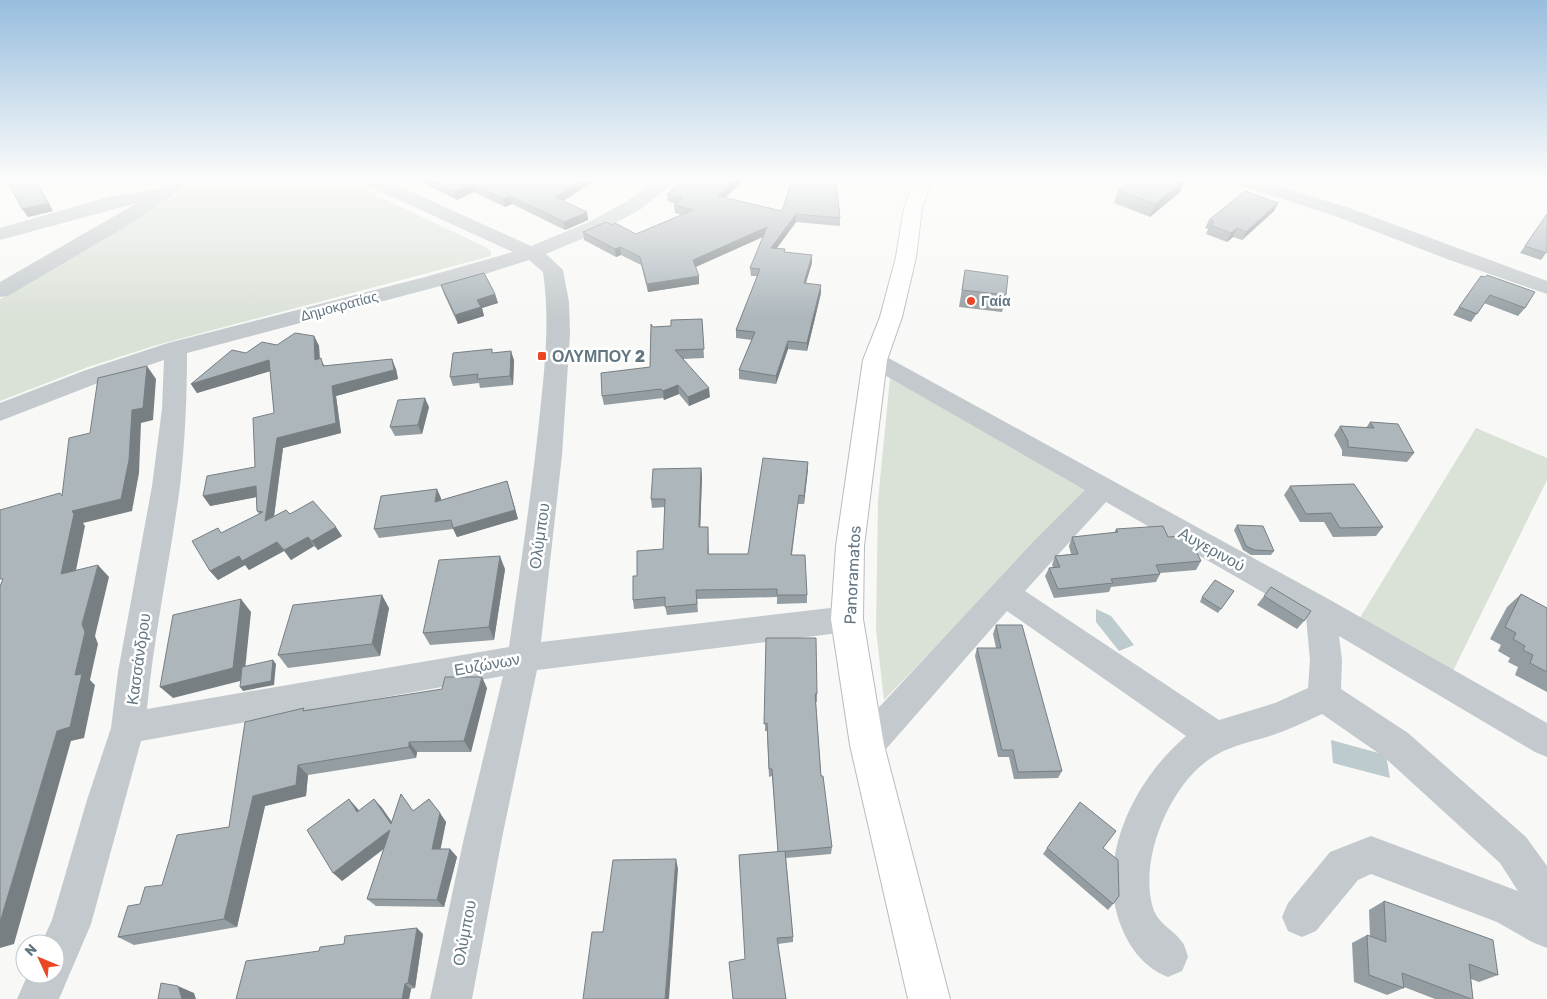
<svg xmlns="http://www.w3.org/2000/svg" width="1547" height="999" font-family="Rubik,sans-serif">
<rect width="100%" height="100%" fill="#f8f8f6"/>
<g fill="#dae1d7">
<path d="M201,180H344L485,247L491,251V256L157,345L88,367L0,401V299Z"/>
<path d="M890,378L1088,489L884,700L876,629L878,501Z"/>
<path d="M1476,428L1547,458V480L1451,675L1358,621Z"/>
</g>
<g fill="#bdcace">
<path d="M1096,609L1111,616L1134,645L1119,651L1096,622Z"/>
<path d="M1331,740L1386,755L1390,778L1333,763Z"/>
</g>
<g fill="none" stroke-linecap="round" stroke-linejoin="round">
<g stroke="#b7bcc0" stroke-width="2">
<path id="major" d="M914,180H932L922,208L916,257L902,317L887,360L864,546L863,619L884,745L950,999H908L850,745L831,619L836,546L863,360L880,317L896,257L904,208Z"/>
</g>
<g fill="#c3c9cc" fill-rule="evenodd">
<path d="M173,180H194L135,221L8,296L0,297V282L137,203L0,240V228L112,196L158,189Z"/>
<path d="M361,180H385L531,246L589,222L627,201L657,180H678L641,209L603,230L546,254L563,270L569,302L570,334L562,455L541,642L847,606L858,610L863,619L858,628L847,632L537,670L502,838L472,999H430L464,838L503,676L141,741L91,924L59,999H17L28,974H55V944H41L52,920L87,800L111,728L118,672L152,486L162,409L164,360L103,381L0,421V403L86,370L168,343L425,277L513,252L364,184ZM529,260L543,272C550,320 545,365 540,412C532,491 520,569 509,647L147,709C154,634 170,561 180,486C185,442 187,397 187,353L482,275Z"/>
<path d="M1233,180H1260L1352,209L1547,281V294L1447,259L1338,217L1236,184Z"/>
<path d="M875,353L883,355L1332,601L1547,723V757L1535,752L1339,636L1342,660L1341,689L1408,733L1526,837L1547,866V948L1532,942L1497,922L1371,874L1358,880L1316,931L1302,937L1288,931L1282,917L1288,903L1330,852L1371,836L1518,891L1500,863L1384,757L1322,714C1305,722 1288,730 1270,736C1251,742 1233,745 1216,755C1171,780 1138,859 1153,908C1158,924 1174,930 1183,943C1185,947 1187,953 1188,957L1182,971L1168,977C1145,968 1130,949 1121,926C1095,859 1134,780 1186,736L1007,611L879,757L867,761L855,757L850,745L855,733L1035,540L1085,490L867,365L863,360L867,355ZM1106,502L1306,617L1310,660L1308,688L1275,703L1219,720L1025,591Z"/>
</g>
<use href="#major" fill="#fff" fill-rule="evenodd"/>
</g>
<g fill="#949da1">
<path d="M0,180H36L53,211L28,217L7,181H0Z"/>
<path d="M418,180H596L563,201L587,212L588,220L565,230L512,204L505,207L474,192L457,200Z"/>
<path d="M682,180H744L725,198L782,211L840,218V226L796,222L777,248L785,249V252L812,255V263L806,283L821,293L807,351L788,349L776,384L739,379V370L752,340L736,338V330L757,276H751L750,268L763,237L696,267L699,284L648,292L641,265L621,255L616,257L584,240L583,232L612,225L636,234L682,215L675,213L674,205L676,204L668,201L667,194Z"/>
<path d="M1185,180L1180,192L1150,217L1114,203L1118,190Z"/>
<path d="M1278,203L1274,211L1242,240L1233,237L1227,242L1206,234L1208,229L1205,228L1209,220Z"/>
<path d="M1547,214L1546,253L1541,260L1520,253Z"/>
<path d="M965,270L1006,295L1002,312L959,307Z"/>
<path d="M1481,276L1525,308L1518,316L1484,303L1471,322L1453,315Z"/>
<path d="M441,285L495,294L498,303L482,308L484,316L458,324L444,294Z"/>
<path d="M702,319L704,358L683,359L710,397L689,406L679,394L664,400L663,398L604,405L602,396L650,367L653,327L671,326Z"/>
<path d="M314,336L319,346L320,359L325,366L396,369L398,379L336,396L341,433L283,448L274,517L290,514L342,536L318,550L314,546L291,560L284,551L249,570L245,565L218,580L210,571L221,533L259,514L257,511L256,497L210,506L255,467L274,413L270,371L197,393L191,384L246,353Z"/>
<path d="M493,353L514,360L513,385L480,388L479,383L453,386L450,377Z"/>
<path d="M429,407L422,434L395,436L390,427Z"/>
<path d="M1370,422L1414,453L1407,462L1342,456V450L1334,435L1340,426L1366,428Z"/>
<path d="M808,462L804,504H798L792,555L807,595V603L777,604V597L697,599L698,612L667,615L665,606L634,609L633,600L637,576L663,549L665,507L652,508L651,499L701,468L702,477L700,527H708L709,554H748Z"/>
<path d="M507,481L518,519L457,537L453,529L379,538L374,529L441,498V500Z"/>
<path d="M1290,486L1383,527L1376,536L1333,537L1324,522H1300L1284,495Z"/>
<path d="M1237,525L1274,551L1271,555H1251L1243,550L1234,530Z"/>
<path d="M1116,529L1168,537L1201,561L1196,570L1160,573V574L1156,582L1111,587L1109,592L1054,598L1045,576L1049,568L1053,567L1052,565L1055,556L1071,554L1069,546L1072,537L1114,533Z"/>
<path d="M505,569L494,640L430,645L423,633Z"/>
<path d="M1234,591L1218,613L1200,602L1202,597Z"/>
<path d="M1521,594L1547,608V692L1515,675L1518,667L1508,662L1510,658L1498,651L1501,645L1490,639L1507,607Z"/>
<path d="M1264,596L1304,621L1297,629L1257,605Z"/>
<path d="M389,608L380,656L288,668L278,655Z"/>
<path d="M996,625L1062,771L1058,778L1014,779L1009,757H998L975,656L977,648H996L993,634Z"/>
<path d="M766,638L817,694V702H816L821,776L832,847L831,854L786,858L793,937V942L778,944L745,959L778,852L772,776L769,777L767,731H765Z"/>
<path d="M487,688L471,752H417L416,758L308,775L306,796L265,806L237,927L134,945L118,937L140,904L229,827L305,710Z"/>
<path d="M401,794L413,811L429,799L446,822L440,849H450L457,857L444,907L376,906L367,899L384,849L342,881L357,808L359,811L374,799L382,808L392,822Z"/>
<path d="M1047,848H1103L1113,904L1108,910L1043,854Z"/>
<path d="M1384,901L1498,975L1479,982L1471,979L1473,999H1435L1404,987V988L1387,995L1354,982L1352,943L1367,935L1370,936L1369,910Z"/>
<path d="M423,934L415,988L411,989L409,999H236L319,951Z"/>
</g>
<g fill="#787f83">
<path d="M35,180H36L53,211L28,217L22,209Z"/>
<path d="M582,180H596L557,205L555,197Z"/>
<path d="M735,180H744L718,204V196Z"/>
<path d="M1185,180L1180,192L1150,217L1155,204Z"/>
<path d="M472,184L474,192L457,200L454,192Z"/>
<path d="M510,196L512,204L505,207L503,199Z"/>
<path d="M1278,203L1274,211L1242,240L1246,232Z"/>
<path d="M587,212L588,220L565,230L564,222Z"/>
<path d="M796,214V222L771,256V248Z"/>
<path d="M767,227V235L693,268V260Z"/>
<path d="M1237,228L1233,237L1227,242L1231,233Z"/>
<path d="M620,247L621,255L616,257L615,249Z"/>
<path d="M812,255V263L803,291L804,283Z"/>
<path d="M699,276V284L648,292L647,284Z"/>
<path d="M821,285V293L807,351V343Z"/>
<path d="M495,294L498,303L482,308L484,316L458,324L455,315L477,300Z"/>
<path d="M314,336L319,346L320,369L315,360Z"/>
<path d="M788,341V349L776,384V376Z"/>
<path d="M511,351L514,360L513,385L510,376Z"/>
<path d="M392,359L396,369L398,379L336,396L341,433L283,448L272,531L265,521L277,438L332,386Z"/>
<path d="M269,360L274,370L197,393L191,384Z"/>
<path d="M147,366L156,379L153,420L141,423L139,473L132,511L83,523L85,526L73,585L61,574L72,511L132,410Z"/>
<path d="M678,385L679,394L664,400L663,391Z"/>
<path d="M709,388L710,397L689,406L688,397Z"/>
<path d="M425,398L429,407L422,434L418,425Z"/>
<path d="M808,462V470L804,504V496Z"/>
<path d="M701,468L702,477L700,536L699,527Z"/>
<path d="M507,481L518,519L457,537L453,528Z"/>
<path d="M256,486L262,496L210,506L203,496Z"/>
<path d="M437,489L441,498L439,510L435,502Z"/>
<path d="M336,527L342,536L318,550L312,541Z"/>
<path d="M308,537L314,546L291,560L284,550Z"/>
<path d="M277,542L284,551L249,570L245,565L218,580L210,571L239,556Z"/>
<path d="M500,556L505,569L494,640L489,627Z"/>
<path d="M98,565L109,577L95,636L98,644L90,680L95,685L84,738L71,741L14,944L0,948V922L57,731L75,675L82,624Z"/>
<path d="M382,595L389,608L380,656L372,644Z"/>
<path d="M241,599L251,612L244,680L173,698L160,687Z"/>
<path d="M273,660L276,664L274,685L243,691L240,687Z"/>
<path d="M482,677L487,688L471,752L464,741Z"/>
<path d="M409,742L417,752L416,758L409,747Z"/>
<path d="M298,765L308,775L306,796L265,806L237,927L224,919L253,796Z"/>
<path d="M349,799L357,808L366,821L357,812Z"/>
<path d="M374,799L382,808L399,833L391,824Z"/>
<path d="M440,813L446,822L439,857L432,849Z"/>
<path d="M390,830L397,838L342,881L333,873Z"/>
<path d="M450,849L457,857L444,907L437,900Z"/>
<path d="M676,859L678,869L669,999H665Z"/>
<path d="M417,928L423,934L415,988L408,983Z"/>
<path d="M405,984L411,989L409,999H402Z"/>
<path d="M178,986L194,993L196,999H182Z"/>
</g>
<g fill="#acb6bb" stroke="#787f83">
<path d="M7,180H35L48,203L22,209Z"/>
<path d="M431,180H582L555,197L587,212L564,222L510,196L503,199L472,184L454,192Z"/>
<path d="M682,180H735L718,196L782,211L792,180H836L840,218L796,214L771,248L785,249L784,252L812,255L804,283L821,285L807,343L788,341L776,376L739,370L755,332L736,330L760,269L750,268L767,227L693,260L699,276L647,284L640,257L620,247L615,249L583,232L606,222L612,225L615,223L636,234L693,210L674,205L683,198L667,194Z"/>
<path d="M1131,180H1184L1155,204L1118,190Z"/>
<path d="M1245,191L1278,203L1246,232L1237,228L1231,233L1210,225L1214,222L1209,220Z"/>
<path d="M1547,214V251L1546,253L1525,246Z"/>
<path d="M965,270L1008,276L1006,295L962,290Z"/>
<path d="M484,273L495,294L477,300L481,307L455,315L441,285Z"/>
<path d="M1487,275L1535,292L1525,308L1490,295L1477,314L1459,307L1481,276L1485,277Z"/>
<path d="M702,319L704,349L675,350L709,388L688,397L678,385L663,391L661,389L602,396L601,373L650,367L651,324L653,327L671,326V320Z"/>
<path d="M295,333L314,336L315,360L321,358L323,366L392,359L394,370L332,386L336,423L277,438L265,521L286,510L290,514L313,501L336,527L312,541L308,537L284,550L277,542L242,561L239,556L210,571L192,541L218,528L221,533L263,512L257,511L256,486L203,496L207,476L255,467L253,418L274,413L269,360L191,384L232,350L246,353L262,342L277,345Z"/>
<path d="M492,349V353L511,351L510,376L477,379L478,374L450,377L453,353Z"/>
<path d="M147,366L143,408L132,410L129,460L121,499L72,511L74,514L61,574L98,565L82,624L85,632L75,675L82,674L70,727L57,731L0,922V586L3,579H0V510L60,493L62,496L69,438L90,433L98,378Z"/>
<path d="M425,398L418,425L390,427L398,400Z"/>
<path d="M1370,422L1398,424L1414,453L1348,447V441L1340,426L1374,428Z"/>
<path d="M763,458L808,462L804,496L799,495L791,555H805L807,595H777V589L696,590L697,604L665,607V597L633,600V576H637V551L663,549L665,499H651L653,469L701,468L699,527H708V554H748Z"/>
<path d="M507,481L515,510L453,528L451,520L374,529L381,496L437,489L435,502Z"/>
<path d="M1354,484L1383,527L1340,528L1331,513L1306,514L1290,486Z"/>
<path d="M1237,525L1263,526L1274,551L1254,550L1246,546Z"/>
<path d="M1163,526L1168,537L1181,536L1191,541L1201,561L1156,565L1160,574L1111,579L1113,583L1058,589L1049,568L1060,567L1055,556L1078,554L1072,537L1118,532L1116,529Z"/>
<path d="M500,556L489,627L423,633L439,560Z"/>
<path d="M1215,580L1234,591L1221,609L1202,597Z"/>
<path d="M1271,587L1311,611L1304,621L1264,596Z"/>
<path d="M1521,594L1547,608V672L1530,663L1533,655L1523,650L1525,646L1513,639L1516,633L1505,627Z"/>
<path d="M382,595L372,644L278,655L293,605Z"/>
<path d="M241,599L233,668L160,687L173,615Z"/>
<path d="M996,625H1022L1062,771L1018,772L1013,750H1002L977,648H1001Z"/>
<path d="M766,638H816L817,694H815L821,776H823L832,847L778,852L772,769H769L767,723L764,724Z"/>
<path d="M273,660L271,681L240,687L242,667Z"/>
<path d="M445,677H482L464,741L409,742V747L298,765L296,785L253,796L224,919L118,937L128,906L140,904L145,887L162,885L177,835L229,827L245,722L304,708L303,711L442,689Z"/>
<path d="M401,794L413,811L429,799L440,813L432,849H450L437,900L367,899L390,830L333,873L307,830L349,799L357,812L374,799L391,824Z"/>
<path d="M1080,802L1116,831L1103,848L1118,860L1119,896L1113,904L1047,848Z"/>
<path d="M785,851L793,937L777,938L786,999H733L729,962L745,959L739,855Z"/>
<path d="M676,859L665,999H583L592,932H603L613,860Z"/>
<path d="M1384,901L1493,940L1498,975L1469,964L1473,999H1471L1402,973L1404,988L1369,975L1367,935L1386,942Z"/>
<path d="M417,928L408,983L405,984L402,999H236L246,961L319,951L320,947L344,944L345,936Z"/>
<path d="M161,983L178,986L182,999H158Z"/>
</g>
<linearGradient id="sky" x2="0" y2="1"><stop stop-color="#97bdde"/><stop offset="0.56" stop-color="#fcfcfb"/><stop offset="1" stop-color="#fcfcfb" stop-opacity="0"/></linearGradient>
<rect width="1547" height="320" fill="url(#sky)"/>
<g fill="#ea4725" stroke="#fff" stroke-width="2">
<circle cx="971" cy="301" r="5"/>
<rect x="537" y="351" width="10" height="10" rx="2.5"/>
</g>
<g text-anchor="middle" stroke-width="5" stroke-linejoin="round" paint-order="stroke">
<g font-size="14" font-weight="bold" fill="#627682" stroke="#fff" text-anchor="start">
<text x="981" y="306">Γαία</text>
</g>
<g font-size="14" fill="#627682" stroke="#fff">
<text transform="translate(339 306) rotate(-15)" y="5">Δημοκρατίας</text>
</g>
<g font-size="16" font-weight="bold" fill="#627682" stroke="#fff" text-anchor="start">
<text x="552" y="362">ΟΛΥΜΠΟΥ 2</text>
</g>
<g font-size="16" fill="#627682" stroke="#fff">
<text transform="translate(539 536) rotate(-82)" y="6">Ολύμπου</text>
<text transform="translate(1212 549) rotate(29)" y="6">Αυγερινού</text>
<text transform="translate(852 575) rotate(-87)" y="6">Panoramatos</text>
<text transform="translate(138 659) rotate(-82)" y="6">Κασσάνδρου</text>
<text transform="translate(487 664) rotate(-10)" y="6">Ευζώνων</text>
<text transform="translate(464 933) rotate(-79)" y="6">Ολύμπου</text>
</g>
</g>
<g transform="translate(40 959) rotate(314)"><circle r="24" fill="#ffffff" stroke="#c0c8cd"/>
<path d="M0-4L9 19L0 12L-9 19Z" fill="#ea4725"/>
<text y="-8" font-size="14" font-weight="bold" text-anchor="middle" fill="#627682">N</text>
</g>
</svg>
